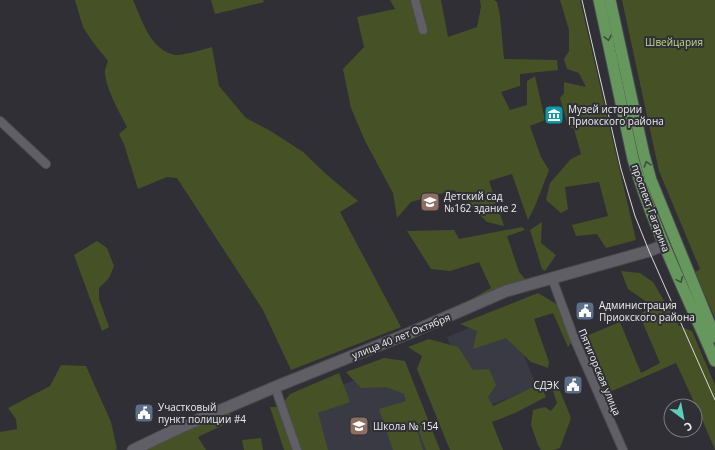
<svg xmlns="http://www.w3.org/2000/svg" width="715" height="450" font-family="'Open Sans',sans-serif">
<rect width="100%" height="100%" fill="#2f2f35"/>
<g fill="#3a3a45">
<path d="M506,313L537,387L475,411L447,337Z"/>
<path d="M396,367L429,450H307L291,401Z"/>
</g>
<g fill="#465225">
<path d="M75,0H133C142,20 150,50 175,55C182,56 204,49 212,47L219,86L246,118L269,130L303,152L326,174L358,201L340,212L401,327L291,370L263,310L177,178L167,177L138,189L124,144L119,134L127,127C120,113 104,86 105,70C106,67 107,63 108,61L92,41L83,27Z"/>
<path d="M211,0H263L264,2L215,14Z"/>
<path d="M390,0H441L448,37L477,27L481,7L480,0H494L497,2L500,16L504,59L557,60L558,70L520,74V86L501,92L510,110L527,105V81L535,76L545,120L530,126L541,157L549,170L535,206L528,220L512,174L489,181L504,226L487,222L454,190L411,202L397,218L393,193L365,141L351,108L343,69L364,47L357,17L395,9Z"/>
<path d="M560,0H580L636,240L606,248L597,234L576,236L572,225L608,216L599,182L565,187L568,209L561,213L546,200L550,183L571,159L581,154L574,129L568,126L560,98L564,93V82L586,87L579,73L567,69L564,59L569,51V30Z"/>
<path d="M622,0H715V318L695,272L700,269L659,171Z"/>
<path d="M542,222L541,243L556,255L545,271L542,269L530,230Z"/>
<path d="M522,227L525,230L507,236L519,272L529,283L461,305L491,288L479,262L450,271L431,269L407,231L454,230L459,239Z"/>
<path d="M97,241L107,248L114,266L109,278L99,288V299L109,327L102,331L74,255Z"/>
<path d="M621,271L640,273L653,282L679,326L692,331L715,385V450L702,419L676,363L603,395L579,339L620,322L641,373L660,363L639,314L654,307L628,289Z"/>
<path d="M538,293L558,305L572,342L568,347L553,313L534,319L549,362L548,368L531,362L506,338L473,349L477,331L460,324Z"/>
<path d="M429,339L458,347L473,370L489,369L496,385L488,397L493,406L540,384L546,397L515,413L492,422L503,450H450L417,369L422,356L408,347Z"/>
<path d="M384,358L405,361L440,450H426L413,417L423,450H393L379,409L406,401L404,394L386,387L361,388L346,372Z"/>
<path d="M61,365L86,366L111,422L117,449L114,450H0V432L17,429L16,419L8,408L50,386Z"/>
<path d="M339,373L350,402L318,413L328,450H300L283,403L290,394Z"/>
<path d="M551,385L560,391L571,418L560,448L553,450H541L538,445L531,425L533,410L545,407L551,411L557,403Z"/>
<path d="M270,407H279L294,450H284Z"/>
<path d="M229,412L234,420L198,437L206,450H149L150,447Z"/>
<path d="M261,438L263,450H244L242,440Z"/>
</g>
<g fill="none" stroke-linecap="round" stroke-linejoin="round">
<g stroke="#4c4c4f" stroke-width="10">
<g id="minor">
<path d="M415,0L423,30"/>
<path d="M0,121L46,164"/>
<path d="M552,278L574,338L623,450"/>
<path d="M275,387L297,450"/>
</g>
</g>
<g stroke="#4c4c4f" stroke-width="13">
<path id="tertiary" d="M133,450L179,428L275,387L412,332L506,291L649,251L664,245"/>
</g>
<g stroke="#4c4c4f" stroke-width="13">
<g id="primary">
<path d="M599,0L633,159C653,228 687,295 715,361"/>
<path d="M610,0L644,155L651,180L715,337"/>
</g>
</g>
<use href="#minor" stroke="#5f5f65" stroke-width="8"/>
<use href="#tertiary" stroke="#5f5f65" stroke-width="11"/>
<use href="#primary" stroke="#66985d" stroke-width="11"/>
<path stroke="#d8d8db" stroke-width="1" d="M582,0L621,169L635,216L649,251L715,400"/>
</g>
<defs><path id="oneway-chevron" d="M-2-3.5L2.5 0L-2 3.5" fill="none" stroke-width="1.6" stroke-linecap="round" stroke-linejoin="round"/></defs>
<g stroke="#404e41">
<use href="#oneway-chevron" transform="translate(608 38) rotate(78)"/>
<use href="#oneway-chevron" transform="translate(647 164) rotate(-106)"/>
<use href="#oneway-chevron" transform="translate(680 280) rotate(66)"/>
</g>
<defs>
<g id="museum-square" transform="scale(1)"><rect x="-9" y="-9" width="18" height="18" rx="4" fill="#0f9aa8" stroke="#2f2f35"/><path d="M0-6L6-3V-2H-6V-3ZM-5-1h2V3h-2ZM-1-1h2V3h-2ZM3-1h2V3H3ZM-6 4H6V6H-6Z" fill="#fff"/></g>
<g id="school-square" transform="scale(1)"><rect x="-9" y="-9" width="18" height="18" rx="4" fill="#8d6e63" stroke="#2f2f35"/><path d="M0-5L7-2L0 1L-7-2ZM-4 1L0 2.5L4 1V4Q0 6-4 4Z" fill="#fff"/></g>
<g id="civic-square" transform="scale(1)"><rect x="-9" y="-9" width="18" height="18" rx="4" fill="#5c6f8a" stroke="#2f2f35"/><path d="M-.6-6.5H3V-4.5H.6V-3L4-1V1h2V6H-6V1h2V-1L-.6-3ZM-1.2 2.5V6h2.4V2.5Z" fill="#fff"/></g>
</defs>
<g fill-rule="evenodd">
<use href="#museum-square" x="554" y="115"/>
<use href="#school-square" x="430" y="202"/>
<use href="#civic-square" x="585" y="311"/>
<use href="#civic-square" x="573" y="385"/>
<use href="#civic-square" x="144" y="413"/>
<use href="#school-square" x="359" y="426"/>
</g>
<g text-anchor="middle" stroke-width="4" stroke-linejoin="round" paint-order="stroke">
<g font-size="10" fill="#c5db8a" stroke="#2f2f35">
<text x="674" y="46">Швейцария</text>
</g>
<g font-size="10" fill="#efeff2" stroke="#2f2f35" text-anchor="start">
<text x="568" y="113">Музей истории<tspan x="568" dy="12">Приокского района</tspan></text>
<text x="444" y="200">Детский сад<tspan x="444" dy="12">№162 здание 2</tspan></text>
<text x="599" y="309">Администрация<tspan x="599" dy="12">Приокского района</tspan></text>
<text x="559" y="389" text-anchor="end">СДЭК</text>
<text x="158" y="411">Участковый<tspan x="158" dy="12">пункт полиции #4</tspan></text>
<text x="373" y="430">Школа № 154</text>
</g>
<g font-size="10" fill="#efeff2" stroke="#2f2f35">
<text transform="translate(651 208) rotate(70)" y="4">проспект Гагарина</text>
<text transform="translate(401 336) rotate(-22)" y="4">улица 40 лет Октября</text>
<text transform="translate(600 372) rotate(67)" y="4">Пятигорская улица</text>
</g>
</g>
<g transform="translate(683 418) rotate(148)"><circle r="19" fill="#2f2f35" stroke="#7c7c81"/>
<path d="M0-3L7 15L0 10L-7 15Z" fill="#5cceba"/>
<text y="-6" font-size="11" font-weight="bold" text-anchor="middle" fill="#efeff2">С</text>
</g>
</svg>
